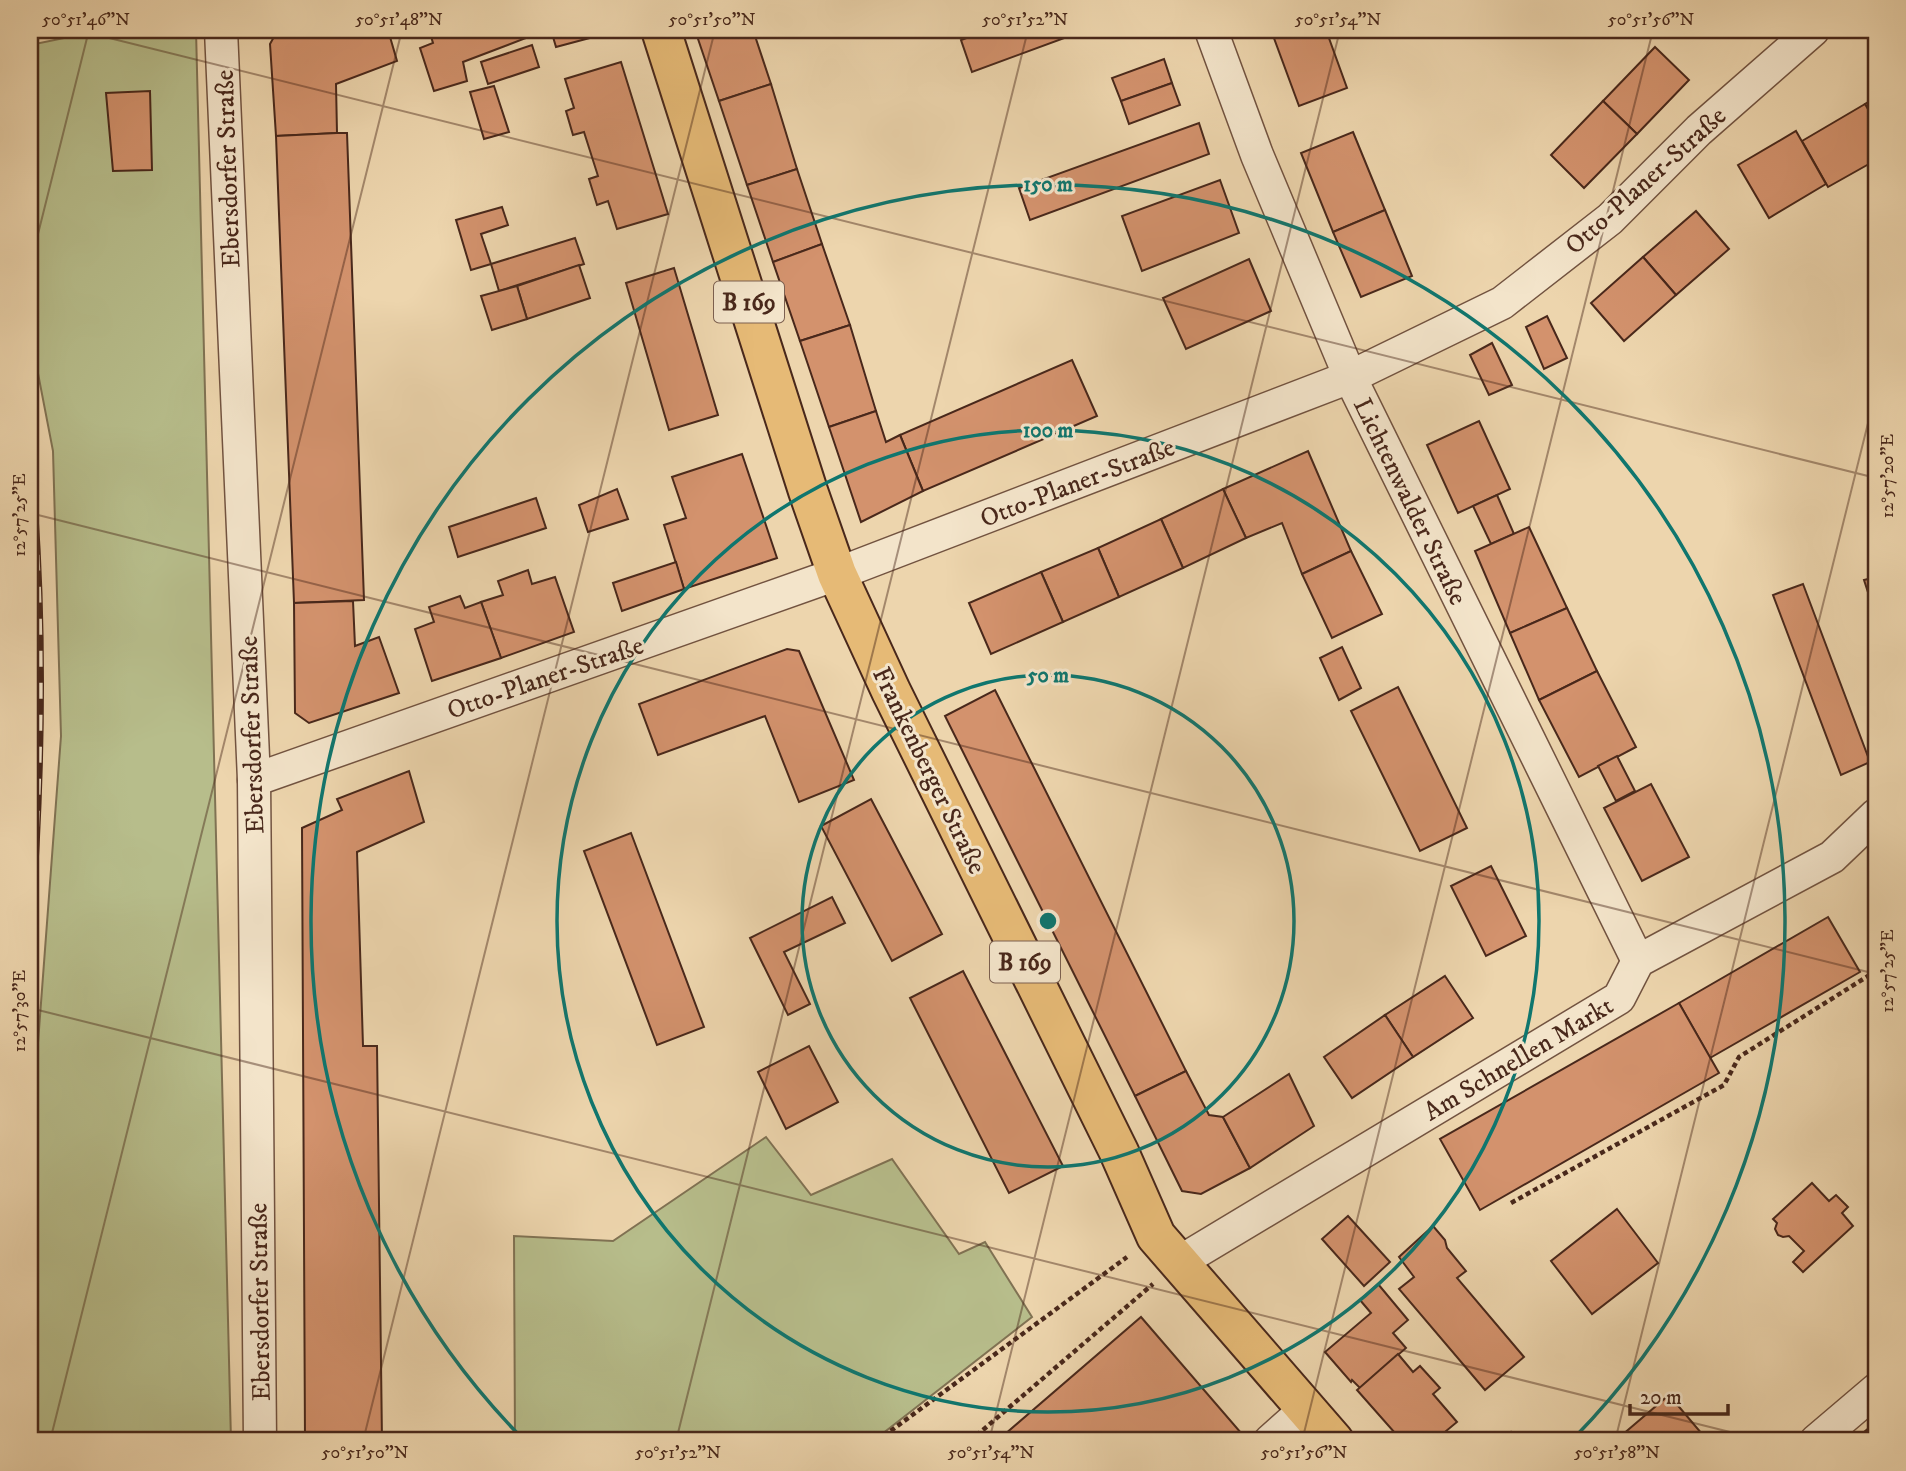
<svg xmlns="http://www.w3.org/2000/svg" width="1906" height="1471" font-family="'IM FELL DW Pica',serif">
<rect width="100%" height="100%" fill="#edd5ad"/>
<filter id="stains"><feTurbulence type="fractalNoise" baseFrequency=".00286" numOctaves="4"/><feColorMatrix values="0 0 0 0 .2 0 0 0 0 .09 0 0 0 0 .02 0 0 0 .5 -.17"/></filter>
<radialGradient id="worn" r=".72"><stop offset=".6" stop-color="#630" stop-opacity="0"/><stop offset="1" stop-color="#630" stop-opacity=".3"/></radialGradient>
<g fill="#b7bd8b" stroke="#807253" stroke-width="2">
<path d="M103,30H196L231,1441H30V1092L38,1043L61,736L53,451L30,332V45Z"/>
<path d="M766,1137L811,1195L892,1159L959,1254L985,1242L1032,1317L873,1441H515L514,1236L613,1241Z"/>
</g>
<g fill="#d3926d" stroke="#49281b" stroke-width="2">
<path d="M291,30H388L397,61L336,84L337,133L276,136L270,44L275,35Z"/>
<path d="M429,30H461L462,32L467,30H523L526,38L463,62L467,81L434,91L420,48L433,43Z"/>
<path d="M523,30H611L612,32L556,47L551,30L526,38Z"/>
<path d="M695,30H753L771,84L719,101Z"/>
<path d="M989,30H1086L972,72L961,40Z"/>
<path d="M1271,30H1326L1347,88L1299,106Z"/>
<path d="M532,45L539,67L488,84L481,62Z"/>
<path d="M1655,47L1689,80L1637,134L1603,101Z"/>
<path d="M1164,59L1172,83L1121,101L1112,78Z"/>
<path d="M621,62L668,214L617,229L608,201L597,205L589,179L598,176L584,132L573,135L566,111L574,108L565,79Z"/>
<path d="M1172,83L1180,105L1129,124L1121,101Z"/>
<path d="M771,84L797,169L747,185L719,101Z"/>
<path d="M494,86L509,132L484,139L470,92Z"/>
<path d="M150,91L152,170L113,171L106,93Z"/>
<path d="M1876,97V123L1865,104Z"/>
<path d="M1603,101L1637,134L1584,188L1551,155Z"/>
<path d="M1865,104L1876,123V160L1828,187L1802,141Z"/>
<path d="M1199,123L1209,154L1030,220L1019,188Z"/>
<path d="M1796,131L1826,184L1769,218L1738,165Z"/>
<path d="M1353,132L1385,210L1333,232L1301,153Z"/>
<path d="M337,133H347L364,600L294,603L276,136Z"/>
<path d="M797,169L822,244L773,262L747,185Z"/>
<path d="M1220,180L1239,233L1142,271L1122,216Z"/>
<path d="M502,207L508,225L481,234L491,264L471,270L456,220Z"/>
<path d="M1385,210L1412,276L1361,297L1333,232Z"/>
<path d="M1696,211L1729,249L1676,295L1643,257Z"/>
<path d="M575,238L584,264L499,291L491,264Z"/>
<path d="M822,244L850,325L800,341L773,262Z"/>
<path d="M1643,257L1676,295L1624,341L1591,303Z"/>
<path d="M1249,259L1271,311L1186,349L1163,298Z"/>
<path d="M579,265L590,298L527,319L517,286Z"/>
<path d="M674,268L718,415L669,430L626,283Z"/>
<path d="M517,286L527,319L492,330L481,296Z"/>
<path d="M1547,316L1567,358L1544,369L1526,327Z"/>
<path d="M850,325L876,411L829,427L800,341Z"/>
<path d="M1492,343L1512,385L1489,395L1470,355Z"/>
<path d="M1072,360L1097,416L923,491L900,435Z"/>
<path d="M876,411L886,442L900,435L923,491L861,522L829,427Z"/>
<path d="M1479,421L1510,489L1458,513L1427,445Z"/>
<path d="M1308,451L1351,551L1302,574L1282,523L1246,538L1223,489Z"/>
<path d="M742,454L777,558L684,589L664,525L686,518L672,477Z"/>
<path d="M617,489L628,519L588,532L579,505Z"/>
<path d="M1223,489L1246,538L1183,568L1161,519Z"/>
<path d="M1497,495L1514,534L1491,544L1473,506Z"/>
<path d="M536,498L546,528L458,557L449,527Z"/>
<path d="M1161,519L1183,568L1119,597L1098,548Z"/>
<path d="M1529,527L1567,608L1510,633L1475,551Z"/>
<path d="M1098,548L1119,597L1063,622L1041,572Z"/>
<path d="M1351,551L1382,614L1332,638L1302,574Z"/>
<path d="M676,562L684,589L622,611L613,583Z"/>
<path d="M528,570L532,584L555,577L574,632L501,658L481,602L503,595L498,581Z"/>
<path d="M1041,572L1063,622L991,654L969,603Z"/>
<path d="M1876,577V617L1864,580Z"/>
<path d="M1803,584L1870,762L1841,775L1773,595Z"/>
<path d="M460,596L465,608L481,602L501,658L432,681L415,629L434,622L429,607Z"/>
<path d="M353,601L355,646L379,637L399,693L309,723L295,713L294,603Z"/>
<path d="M1567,608L1597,671L1539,700L1510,633Z"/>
<path d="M1342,647L1361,688L1339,700L1320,658Z"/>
<path d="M787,649L799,651L854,780L799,802L765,716L658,755L639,704Z"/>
<path d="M1597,671L1636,747L1579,777L1539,700Z"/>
<path d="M1398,687L1467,828L1420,851L1351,711Z"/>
<path d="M995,690L1186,1071L1135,1096L945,716Z"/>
<path d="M1617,756L1635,791L1616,801L1598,766Z"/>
<path d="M409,771L424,822L357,852L363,1046H377L382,1441H305L302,828L342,810L337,799Z"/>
<path d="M1651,784L1689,857L1642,881L1604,808Z"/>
<path d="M871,799L942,934L892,961L821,826Z"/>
<path d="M631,833L704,1027L657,1045L584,851Z"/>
<path d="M1491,866L1526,936L1486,956L1451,886Z"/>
<path d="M832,897L845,923L784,952L810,1004L788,1015L750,938Z"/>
<path d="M1828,917L1860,972L1710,1058L1679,1003Z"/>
<path d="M963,971L1063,1166L1009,1193L910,998Z"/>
<path d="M1445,976L1473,1018L1413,1057L1385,1015Z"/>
<path d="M1679,1003L1719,1073L1480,1210L1440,1139Z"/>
<path d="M1385,1015L1413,1057L1352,1098L1324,1057Z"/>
<path d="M809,1046L838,1102L786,1129L758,1072Z"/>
<path d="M1186,1071L1209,1115L1223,1117L1250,1168L1201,1194L1182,1191L1135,1096Z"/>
<path d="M1289,1074L1314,1126L1250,1168L1223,1117Z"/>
<path d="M1812,1183L1829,1201L1836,1195L1848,1207L1842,1213L1853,1226L1803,1272L1793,1262L1804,1251L1789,1236L1783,1237L1778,1235L1775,1229L1777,1223L1773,1219Z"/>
<path d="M1617,1209L1658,1263L1592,1314L1551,1261Z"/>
<path d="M1348,1216L1390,1262L1364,1286L1322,1239Z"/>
<path d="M1433,1226L1445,1240L1447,1248L1466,1271L1457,1278L1524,1357L1485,1390L1399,1289L1414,1277L1399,1257Z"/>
<path d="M1378,1284L1408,1320L1393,1333L1406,1348L1360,1388L1352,1380L1351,1382L1325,1352L1371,1313L1360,1300Z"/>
<path d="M1141,1317L1248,1441H997Z"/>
<path d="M1398,1354L1413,1372L1420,1366L1440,1388L1433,1394L1457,1422L1434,1441H1402L1357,1390Z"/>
<path d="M1669,1395L1708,1441H1615Z"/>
<path d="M1876,1422V1441H1853Z"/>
<path d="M1511,1432L1519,1441H1500Z"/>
</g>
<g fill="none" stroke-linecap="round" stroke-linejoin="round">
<g stroke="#725340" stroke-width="35">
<g id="minor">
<path d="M221,30L254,780L260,1441"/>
<path d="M1211,30L1257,155L1350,377L1638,961"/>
<path d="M254,780L837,574L1350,377L1502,303L1610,219L1699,130L1813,30"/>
<path d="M1178,1263L1619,998L1638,961L1832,857L1876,815"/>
<path d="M1270,1441L1306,1409"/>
<path d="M1816,1441L1876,1390"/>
</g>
</g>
<g stroke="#49281b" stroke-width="42">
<path id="major" d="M661,30L808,491L837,574L891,691L1119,1152L1156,1236L1334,1441"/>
</g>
<g stroke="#49281b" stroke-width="4.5" stroke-dasharray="5 3.5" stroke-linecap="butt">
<path d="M1511,1203L1724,1085L1739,1057L1876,971"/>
<path d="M877,1441L1127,1257"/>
<path d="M970,1441L1153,1284"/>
</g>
<use href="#minor" stroke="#f3e4ca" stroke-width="32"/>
<use href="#major" stroke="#e6ba76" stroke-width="38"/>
<g stroke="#49281b" stroke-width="8">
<path id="rail" d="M30,459C45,617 42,775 30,933"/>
</g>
<use href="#rail" stroke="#f3e4ca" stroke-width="5" stroke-dasharray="16" stroke-linecap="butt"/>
</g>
<path fill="none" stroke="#49281b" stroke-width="2" stroke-opacity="0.45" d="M77,30L1876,478M30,266L89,30M30,513L1876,974M30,1008L1766,1441M50,1441L402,30M363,1441L715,30M676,1441L1028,30M989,1441L1340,30M1302,1441L1653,30M1615,1441L1876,391"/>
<g fill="none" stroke="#0f766e" stroke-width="3.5">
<circle cx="1048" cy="921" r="246"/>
<circle cx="1048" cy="921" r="491"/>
<path d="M522 1438A737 737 0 1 1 1574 1438"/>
</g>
<g text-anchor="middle" stroke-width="6" stroke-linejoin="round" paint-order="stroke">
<g fill="#f3e4ca" stroke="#7c6050" stroke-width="2">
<rect x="714" y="281.5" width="70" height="41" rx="5"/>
<rect x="990" y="941.5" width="70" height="41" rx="5"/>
</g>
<g font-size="24" font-weight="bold" fill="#49281b">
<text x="749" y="310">B 169</text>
<text x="1025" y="970">B 169</text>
</g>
<g font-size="26" fill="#49281b" stroke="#f3e4ca">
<text transform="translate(227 169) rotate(-92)" y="9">Ebersdorfer Straße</text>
<text transform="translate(1645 180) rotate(-42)" y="9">Otto-Planer-Straße</text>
<text transform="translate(1077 482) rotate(-21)" y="9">Otto-Planer-Straße</text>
<text transform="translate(1411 501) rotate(64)" y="9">Lichtenwalder Straße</text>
<text transform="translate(545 677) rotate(-19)" y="9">Otto-Planer-Straße</text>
<text transform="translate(251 735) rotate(-92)" y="9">Ebersdorfer Straße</text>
<text transform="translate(930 770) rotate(64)" y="9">Frankenberger Straße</text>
<text transform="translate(1518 1058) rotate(-31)" y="9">Am Schnellen Markt</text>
<text transform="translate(259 1302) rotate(-91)" y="9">Ebersdorfer Straße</text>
</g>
</g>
<circle cx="1048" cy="921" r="10" fill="#0f766e" stroke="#f3e4ca" stroke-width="3.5"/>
<g font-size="21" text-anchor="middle" font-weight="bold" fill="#0f766e" stroke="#f3e4ca" stroke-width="6" stroke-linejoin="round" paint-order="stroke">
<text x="1048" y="191">150 m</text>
<text x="1048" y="437">100 m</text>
<text x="1048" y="682">50 m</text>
</g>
<rect width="1906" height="1471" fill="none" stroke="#edd5ad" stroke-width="77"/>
<path d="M1630 1404v10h98v-10" fill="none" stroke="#49281b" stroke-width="3.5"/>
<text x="1640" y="1404" font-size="21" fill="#49281b" stroke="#f3e4ca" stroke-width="5" paint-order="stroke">20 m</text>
<rect x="38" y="38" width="1830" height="1394" fill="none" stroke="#49281b" stroke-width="2.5"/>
<g font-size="18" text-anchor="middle" fill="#49281b">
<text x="86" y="25">50°51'46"N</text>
<text x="399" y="25">50°51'48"N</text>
<text x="712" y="25">50°51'50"N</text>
<text x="1025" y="25">50°51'52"N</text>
<text x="1338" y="25">50°51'54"N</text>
<text x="1651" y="25">50°51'56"N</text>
<text transform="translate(1887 476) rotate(-90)" y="6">12°57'20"E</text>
<text transform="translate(19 515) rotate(-90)" y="6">12°57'25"E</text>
<text transform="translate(1887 971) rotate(-90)" y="6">12°57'25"E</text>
<text transform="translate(19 1011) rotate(-90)" y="6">12°57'30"E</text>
<text x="365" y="1458">50°51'50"N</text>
<text x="678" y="1458">50°51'52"N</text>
<text x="991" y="1458">50°51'54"N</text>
<text x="1304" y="1458">50°51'56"N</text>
<text x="1617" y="1458">50°51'58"N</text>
</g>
<rect width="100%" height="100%" filter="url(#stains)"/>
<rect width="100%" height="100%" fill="url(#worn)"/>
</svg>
